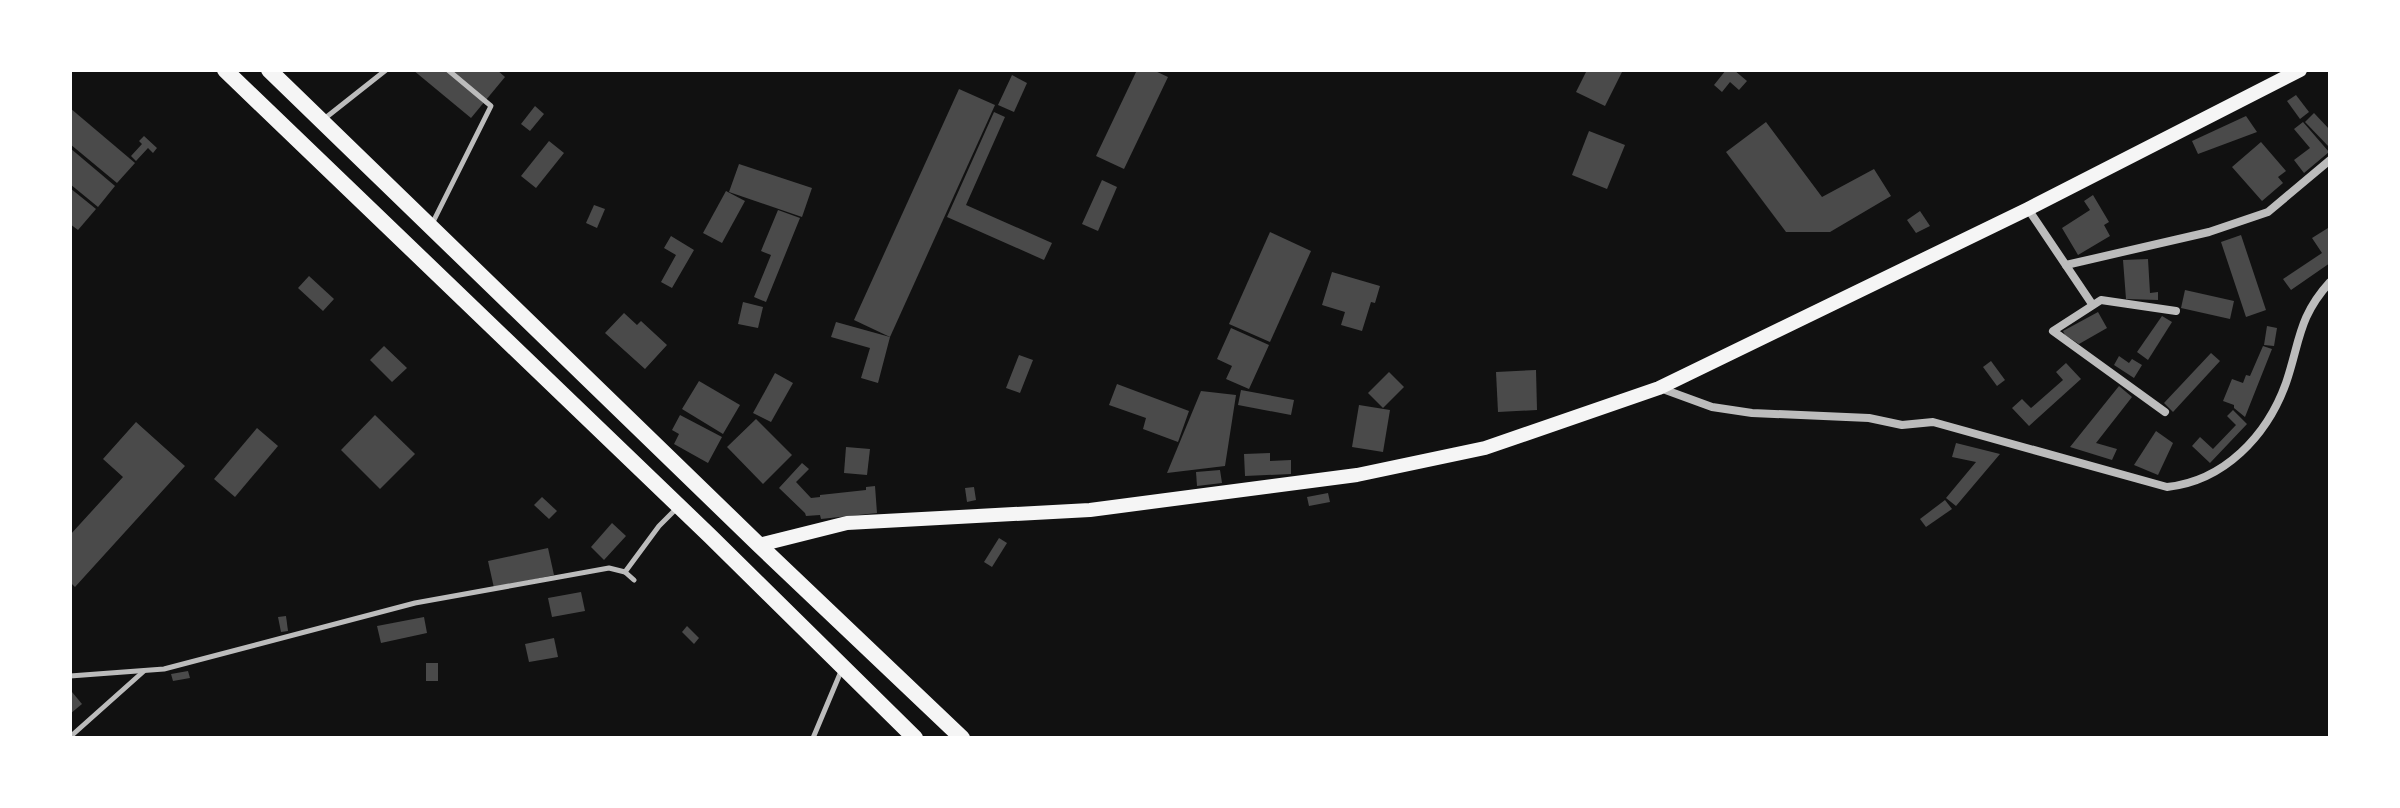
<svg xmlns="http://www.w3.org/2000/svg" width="2400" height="808" font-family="'Public Sans',sans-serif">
<rect width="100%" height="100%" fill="#111"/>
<g fill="#4a4a4a">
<path d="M413,70H497L505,77L471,118Z"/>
<path d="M1137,70H1153L1168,77L1124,169L1096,156Z"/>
<path d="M1587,70H1623L1605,106L1576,92Z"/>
<path d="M1726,70H1734L1747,81L1739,90L1730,82L1722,92L1714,85Z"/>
<path d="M1012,75L1027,83L1014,112L998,105Z"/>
<path d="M959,89L995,105L890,337L854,320Z"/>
<path d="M2296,95L2309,112L2300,119L2287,101Z"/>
<path d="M535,106L544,114L530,131L521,124Z"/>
<path d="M70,108L135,163L117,183L70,144Z"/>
<path d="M994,112L1005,117L966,205L1052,243L1044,260L947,217Z"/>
<path d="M2314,113L2330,130V148L2305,122Z"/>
<path d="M2246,116L2257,132L2198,154L2192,141Z"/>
<path d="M1766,122L1822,197L1874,169L1891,196L1830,232H1786L1726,152Z"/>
<path d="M2303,122L2329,152L2304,173L2294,160L2310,148L2294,129Z"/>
<path d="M1589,131L1625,145L1607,189L1572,175Z"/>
<path d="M144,136L157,148L153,153L148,148L136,161L131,156L142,144L139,141Z"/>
<path d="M549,141L564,153L536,188L521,176Z"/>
<path d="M2261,142L2286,171L2278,177L2283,183L2262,201L2232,167Z"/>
<path d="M70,148L115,186L98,207L70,184Z"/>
<path d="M739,164L812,188L802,217L729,192Z"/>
<path d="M1102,180L1117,187L1098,231L1082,224Z"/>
<path d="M70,188L96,209L78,230L70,224Z"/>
<path d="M726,191L745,201L722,243L703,233Z"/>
<path d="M2093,195L2109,222L2104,225L2110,236L2078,255L2062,228L2090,210L2084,201Z"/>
<path d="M594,205L605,209L597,228L586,223Z"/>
<path d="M778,210L800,218L766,302L754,297L771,255L761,251Z"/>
<path d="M1920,211L1930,226L1916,233L1907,220Z"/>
<path d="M2328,228L2330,231V263L2291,290L2283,279L2322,253L2312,238Z"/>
<path d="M1270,232L1311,251L1270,342L1229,324Z"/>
<path d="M2241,235L2266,310L2246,317L2221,242Z"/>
<path d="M671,236L694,250L672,288L661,282L676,255L664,248Z"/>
<path d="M2148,259L2150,293L2158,292V300L2126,299L2123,260Z"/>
<path d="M1332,272L1380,286L1375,303L1371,302L1362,331L1341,325L1345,312L1322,305Z"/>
<path d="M309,276L334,299L323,311L298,288Z"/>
<path d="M2185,290L2234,301L2230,319L2181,308Z"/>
<path d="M743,302L763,307L758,328L738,324Z"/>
<path d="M2098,312L2107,328L2079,344L2065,335L2063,331Z"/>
<path d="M624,313L637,325L641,321L667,345L645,369L605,333Z"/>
<path d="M2162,316L2172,322L2148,360L2137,352Z"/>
<path d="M836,322L890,337L878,383L861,378L870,348L831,337Z"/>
<path d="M2267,326L2277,328L2274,346L2264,345Z"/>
<path d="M1231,328L1269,345L1249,389L1226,379L1232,366L1217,359Z"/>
<path d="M384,346L407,368L392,382L370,360Z"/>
<path d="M2263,346L2272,349L2245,417L2234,408V405L2223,401L2232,379L2243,383L2246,375L2250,376Z"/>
<path d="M2211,353L2220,361L2173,412L2164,403Z"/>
<path d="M1019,355L1033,360L1020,393L1006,388Z"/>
<path d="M2119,356L2129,363L2132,359L2142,365L2134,378L2114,365Z"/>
<path d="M1991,361L2005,380L1997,386L1983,367Z"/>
<path d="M2066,363L2081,379L2029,426L2012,408L2022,399L2031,408L2063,380L2056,372Z"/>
<path d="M1536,370L1537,410L1498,412L1496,372Z"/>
<path d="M1389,372L1404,387L1383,408L1368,393Z"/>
<path d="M775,373L793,383L771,422L753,413Z"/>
<path d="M699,381L740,405L723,434L682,409Z"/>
<path d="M1117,384L1189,411L1178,442L1143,429L1146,418L1109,405Z"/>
<path d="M2119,386L2132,397L2096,443L2117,449L2112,460L2070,447Z"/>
<path d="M1241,390L1294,400L1291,415L1238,405Z"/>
<path d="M1201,391L1236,395L1225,466L1167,473Z"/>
<path d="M1359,405L1390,410L1383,452L1352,447Z"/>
<path d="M2233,410L2247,424L2210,463L2192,446L2200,437L2213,449L2236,425L2227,416Z"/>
<path d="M375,415L415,454L380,489L341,450Z"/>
<path d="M680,415L722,437L708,463L674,444L679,434L672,430Z"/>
<path d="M756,419L792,455L763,484L727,447Z"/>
<path d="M136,422L185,466L75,587L70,582V535L123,477L103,459Z"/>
<path d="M257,428L278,446L235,497L214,479Z"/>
<path d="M2156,431L2173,443L2158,475L2134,465Z"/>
<path d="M1956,443L2000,454L1956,506L1946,498L1976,462L1952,457Z"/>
<path d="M846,447L870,449L867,475L844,473Z"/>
<path d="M1270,453V461L1291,460V474L1245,476L1244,454Z"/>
<path d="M802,463L809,469L796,482L811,498L820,497V495L866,490V487L875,486L877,513L821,519L820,515L806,516L805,513L779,488Z"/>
<path d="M1220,470L1222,483L1197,486L1196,472Z"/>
<path d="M974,487L976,500L967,502L965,488Z"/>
<path d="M1328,493L1330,502L1309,506L1307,497Z"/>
<path d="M542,497L557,511L549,519L534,505Z"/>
<path d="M1945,500L1952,509L1926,527L1920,519Z"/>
<path d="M612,523L626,536L604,560L591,547Z"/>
<path d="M999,538L1007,543L992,567L984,562Z"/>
<path d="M548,548L554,575L494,588L488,561Z"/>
<path d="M581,592L585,611L552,617L548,598Z"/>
<path d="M286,616L288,631L281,632L278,617Z"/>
<path d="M424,617L427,633L381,643L377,626Z"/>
<path d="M687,626L699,638L694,644L682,632Z"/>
<path d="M554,638L558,657L529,662L525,644Z"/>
<rect x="426" y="663" width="12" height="18"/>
<path d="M188,671L190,678L173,681L171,674Z"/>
<path d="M72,692L82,704L70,714V694Z"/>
</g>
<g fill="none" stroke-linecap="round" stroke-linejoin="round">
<g stroke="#bcbcbc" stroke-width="5">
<path d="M324,119L386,70"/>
<path d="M433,222L491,106L448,70"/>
<path d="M625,572L659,526L677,508"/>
<path d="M70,676L164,669L415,603L609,568L625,572L634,580"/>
<path d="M70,737L144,671"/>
<path d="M813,738L842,669"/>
</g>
<g stroke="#bcbcbc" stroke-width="8">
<path d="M2028,209L2092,304"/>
<path d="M2066,265L2209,232L2268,212L2330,160"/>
<path d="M1660,388L1712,407L1752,413L1869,418L1902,425L1933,422L2167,487C2224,481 2267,436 2286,383C2300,342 2298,317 2330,282"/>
<path d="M2165,412L2053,331L2101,300L2176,311"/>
</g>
<path stroke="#f5f5f5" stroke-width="14" d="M759,545L847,523L1090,510L1357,475L1485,448L1659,388L2028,209L2300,70"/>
<g stroke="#f5f5f5" stroke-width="16">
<path d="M225,70L710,536L915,738"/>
<path d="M269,70L759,545L962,738"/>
</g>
</g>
<rect width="2400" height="808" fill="none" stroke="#ffffff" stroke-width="144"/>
</svg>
